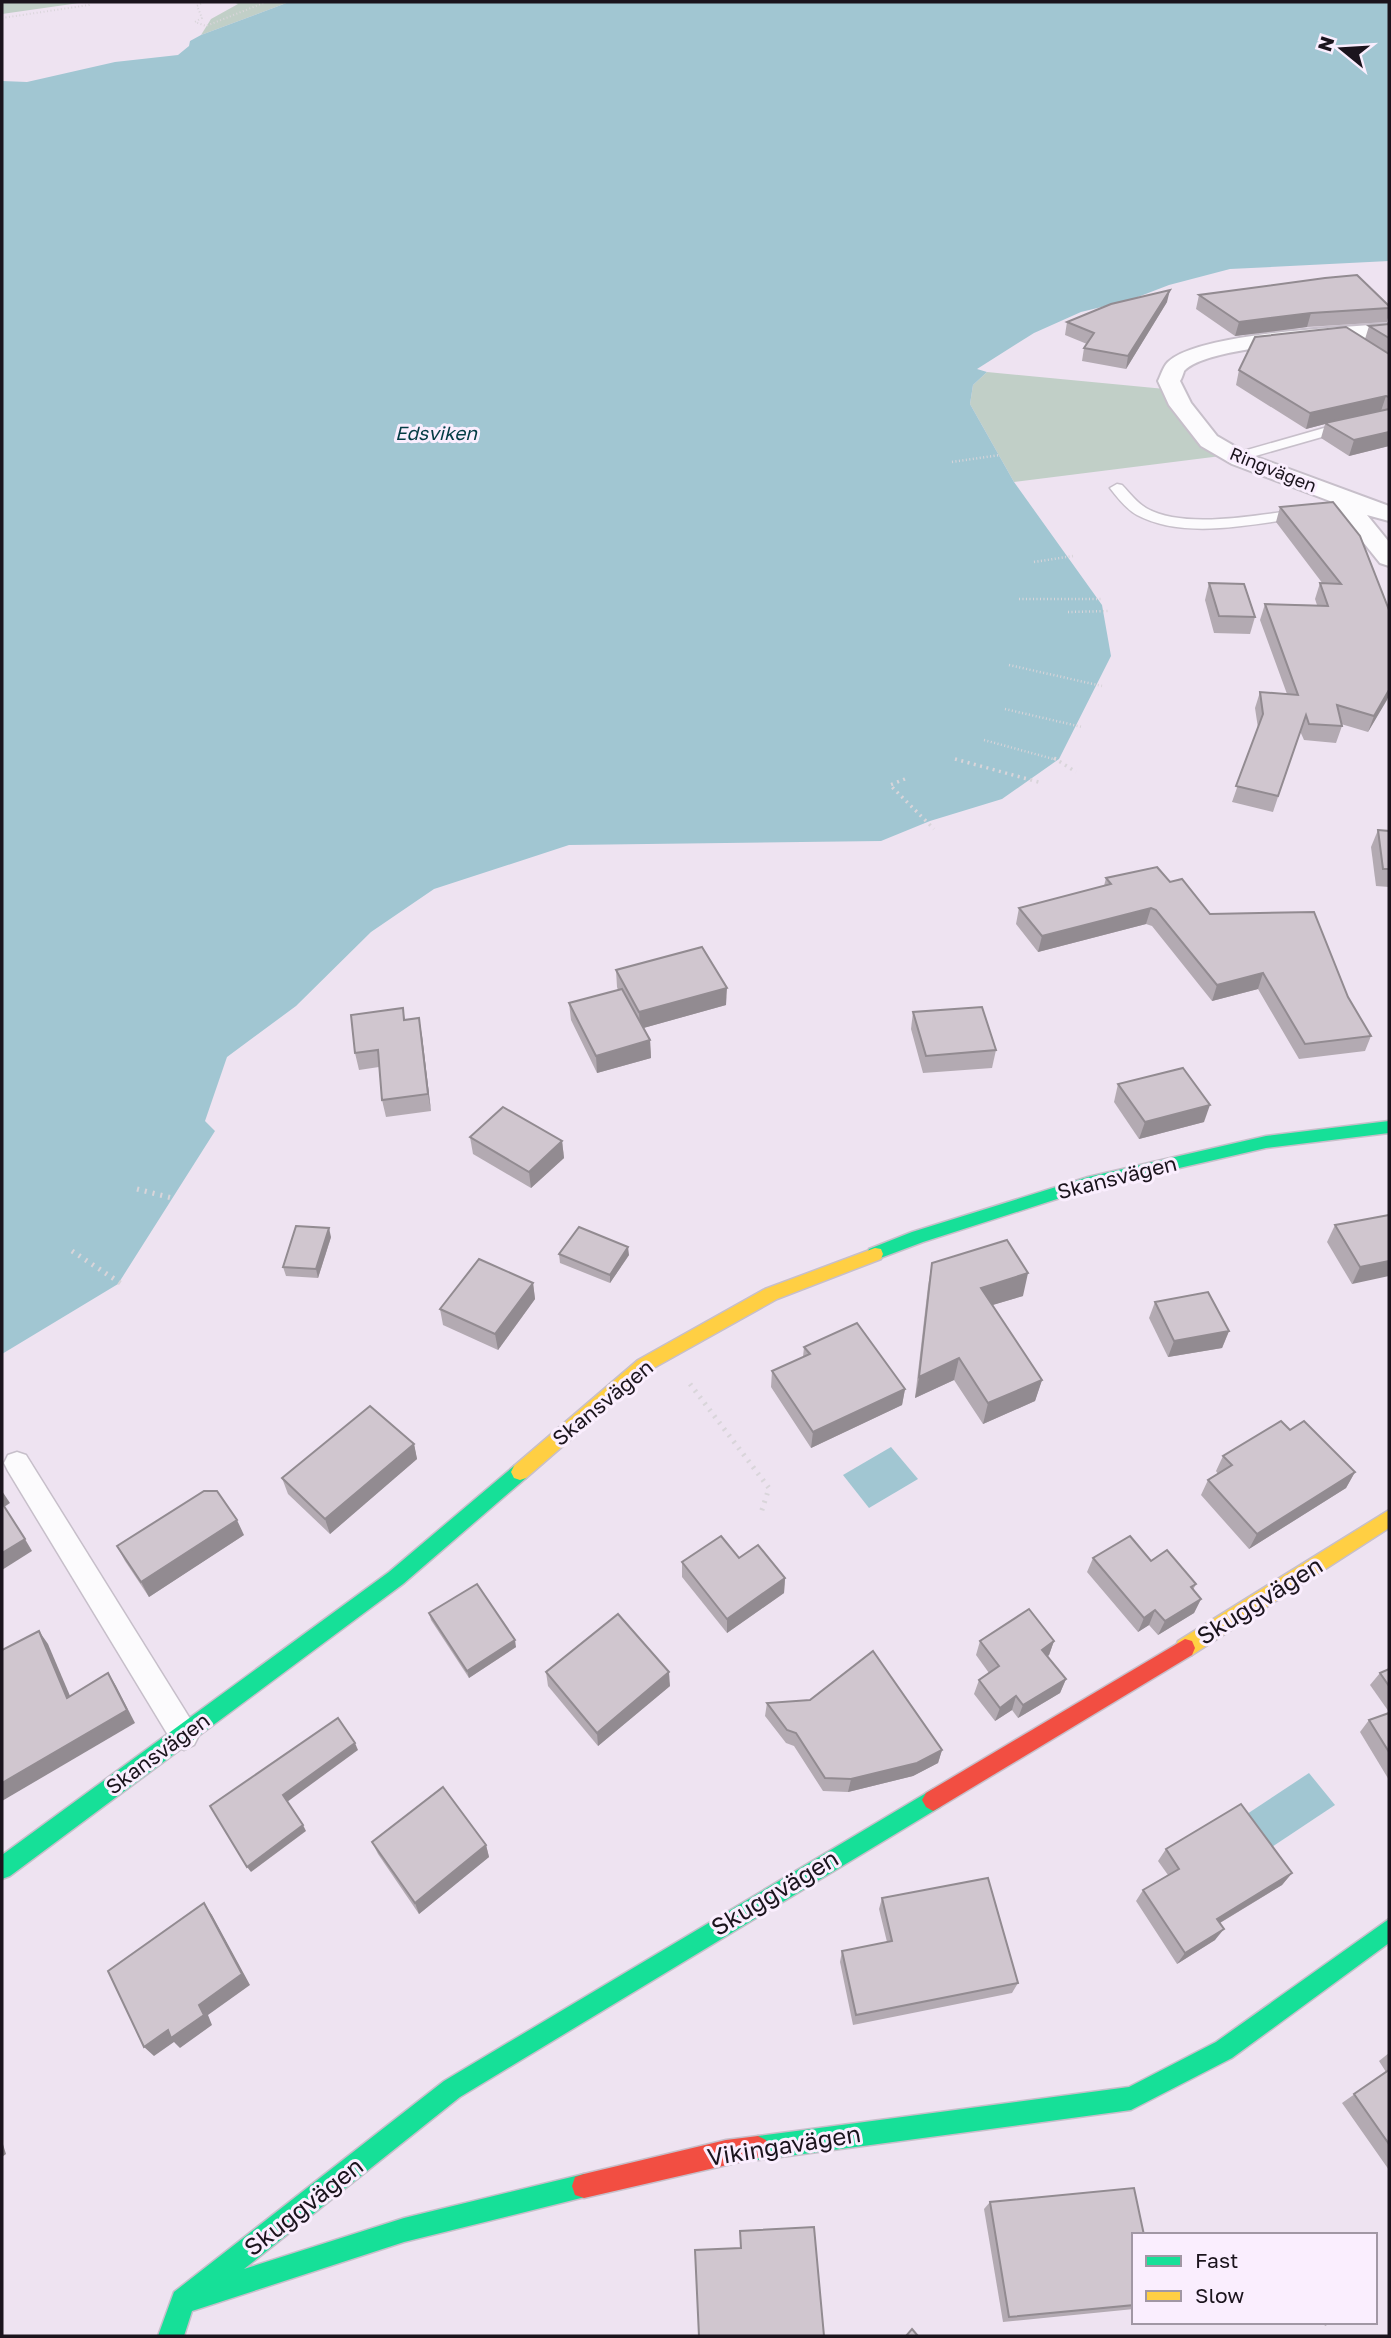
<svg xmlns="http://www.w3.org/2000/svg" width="1391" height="2338" font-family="'Golos Text',sans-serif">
<rect width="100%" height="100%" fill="#eee3f1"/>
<g fill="#c1cfc7">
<path d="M2,2H86L2,14Z"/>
<path d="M233,2H289L201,35L211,19L238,4Z"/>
<path d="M987,372L1165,389L1221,456L1014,482L970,404L973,385Z"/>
</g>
<g fill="#a1c6d2">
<path d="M289,2H1389V261L1230,269L1169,285L1130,300L1081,312L1034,333L977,369L987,372L973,385L970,404L1014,482L1102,605L1111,656L1059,759L1002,799L930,821L881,841L569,845L434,889L371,932L296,1006L227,1057L205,1121L215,1131L118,1284L2,1354V81L27,82L115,62L178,55L189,46L190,41L201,35Z"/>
<path d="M891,1447L918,1479L869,1508L843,1475Z"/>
<path d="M1309,1773L1335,1805L1269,1849L1244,1816Z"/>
</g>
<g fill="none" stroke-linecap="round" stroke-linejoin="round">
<g stroke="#c7bfca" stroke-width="3">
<g id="lane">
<path d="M1352,420L1357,421V427L1238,461L1231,457L1233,454Z"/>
<path d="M1117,484L1122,485C1130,493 1136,502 1146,508C1186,531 1263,513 1308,509L1315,513L1308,517C1255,523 1186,541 1137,515C1126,509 1117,497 1110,488Z"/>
<path d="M17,1452L26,1455L194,1725L199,1735L194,1745L184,1750L174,1745L8,1471L4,1463L8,1455Z"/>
</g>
</g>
<g stroke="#c7bfca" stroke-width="4">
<path id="street" d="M1389,324V336C1350,340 1208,344 1184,371C1184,372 1181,380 1180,381L1191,403L1217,436L1248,454L1389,506V521L1367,515L1389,542V566L1380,563L1330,501L1232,464L1201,446L1169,405L1158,381C1161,375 1163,367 1168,362C1199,333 1343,327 1389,324Z"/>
</g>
<g stroke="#c7bfca" stroke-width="3">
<g id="fast">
<path d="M1389,1121V1133L1266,1148L1088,1189L923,1242L875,1260L869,1259L867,1254L869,1249L912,1232L1088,1177L1266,1136Z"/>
<path d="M520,1464L526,1466L529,1472L526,1478L403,1584L10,1876L2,1879V1855L389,1572L514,1466Z"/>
<path d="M933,1789L940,1793L944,1800L940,1807L460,2097L244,2269L404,2218L584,2174L593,2177L596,2186L593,2195L404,2242L192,2311L184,2336H158L174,2292L444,2081Z"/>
<path d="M1389,1919V1943L1232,2058L1131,2110L758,2160L750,2156L746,2148L750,2140L758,2136L1129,2087L1216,2042Z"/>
</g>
</g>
<g stroke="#c7bfca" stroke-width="3">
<g id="slow">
<path d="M875,1248L881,1249L883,1254L881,1259L777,1299L650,1370L526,1478L520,1480L514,1478L511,1472L514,1466L638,1360L765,1289Z"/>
<path d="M1389,1510V1528L1192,1655L1185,1657L1178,1655L1175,1648L1178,1641Z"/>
</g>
</g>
<g stroke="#c7bfca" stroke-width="3">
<g id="jam">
<path d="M1185,1639L1192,1641L1195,1648L1192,1655L940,1807L933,1811L926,1807L922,1800L926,1793Z"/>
<path d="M758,2136L766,2140L770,2148L766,2156L584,2198L575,2195L572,2186L575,2177L584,2174L726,2140Z"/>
</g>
</g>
<g stroke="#d9d5da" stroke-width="2" stroke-dasharray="1 2.5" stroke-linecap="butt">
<path d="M204,2L197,6L202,18L195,22L206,26L266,2"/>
<path d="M2,18L89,5L91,2"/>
</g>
<g stroke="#d9d5da" stroke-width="2.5" stroke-dasharray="1 2.5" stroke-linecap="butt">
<path d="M952,462L1000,455"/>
<path d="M1034,562L1073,556"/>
<path d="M1019,599H1103"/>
<path d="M1068,612L1110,611"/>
<path d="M1009,665L1102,686"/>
<path d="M1005,709L1082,727"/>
<path d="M984,740L1057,760"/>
</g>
<g stroke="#d9d5da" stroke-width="3.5" stroke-dasharray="2 4.5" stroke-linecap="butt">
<path d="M1054,758L1076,772"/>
<path d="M955,759L1042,783"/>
<path d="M905,779L890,785L934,829"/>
</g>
<g stroke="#d9d5da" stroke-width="5" stroke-dasharray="2 6" stroke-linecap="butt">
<path d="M137,1189L172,1198"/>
<path d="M72,1251L125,1286"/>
<path d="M690,1384L769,1488L761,1513"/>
</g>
<use href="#lane" fill="#fcfbfd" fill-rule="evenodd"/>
<use href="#street" fill="#fcfbfd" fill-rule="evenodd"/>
<use href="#fast" fill="#16e098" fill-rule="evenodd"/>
<use href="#slow" fill="#ffcf43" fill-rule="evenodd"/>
<use href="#jam" fill="#f24e42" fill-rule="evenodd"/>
</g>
<g fill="#b3aab2">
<path d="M1199,295L1389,306V314L1387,322L1307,327L1235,336L1196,309Z"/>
<path d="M1167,302L1126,369L1082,361L1084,348L1087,344L1065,335L1067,322Z"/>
<path d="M1389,324V446L1349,456L1321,438L1325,424L1306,429L1236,385L1239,370L1365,339L1369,326Z"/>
<path d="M1280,507L1389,610V695L1368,732L1341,724L1342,726L1336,743L1304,740L1300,731L1273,812L1232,802L1258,728L1255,708L1260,692L1287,694L1260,620L1265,604L1317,605L1315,599L1320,583L1323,584L1276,522Z"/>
<path d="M1209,583L1255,617L1250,634L1214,633L1205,600Z"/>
<path d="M1378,830L1389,831V887L1376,886L1371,847Z"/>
<path d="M1106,878L1170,882L1210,914L1348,997L1371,1036L1365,1051L1299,1059L1258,989L1212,1001L1152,926L1146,924L1038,952L1016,924L1019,908L1104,886Z"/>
<path d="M616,970L726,1005L643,1028L650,1040L651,1058L597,1073L571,1020L569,1003L618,990L617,987Z"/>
<path d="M403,1008L405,1020L422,1036L431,1111L386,1117L382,1100L379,1067L359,1070L355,1053Z"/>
<path d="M913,1012L996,1050L992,1068L923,1073L911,1029Z"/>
<path d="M1118,1084L1204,1122L1139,1139L1114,1102Z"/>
<path d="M470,1137L562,1141L564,1158L531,1188L473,1154Z"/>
<path d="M1389,1215L1352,1284L1327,1242L1335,1225Z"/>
<path d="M331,1237L318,1278L286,1276L283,1267Z"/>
<path d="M559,1254L629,1255L610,1283L560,1263Z"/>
<path d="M932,1263L1023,1296L992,1305L1042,1380L1035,1401L983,1424L954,1380L915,1398L928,1286Z"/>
<path d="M533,1283L535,1299L498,1350L443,1325L440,1309Z"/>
<path d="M1155,1302L1229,1331L1222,1348L1168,1357L1149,1318Z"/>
<path d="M804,1347L905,1389L902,1405L811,1448L771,1387L772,1371L803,1357Z"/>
<path d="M1290,1430L1355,1472L1346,1488L1249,1549L1201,1495L1208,1480L1218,1474L1216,1471L1223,1456Z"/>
<path d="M414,1444L417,1459L330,1534L288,1494L282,1478Z"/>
<path d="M244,1535L149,1597L125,1561L117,1546Z"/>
<path d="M739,1558L785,1578L784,1593L727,1633L682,1577V1562Z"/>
<path d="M1093,1558L1151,1561L1196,1584L1193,1590L1201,1599L1194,1613L1158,1635L1149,1625L1138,1632L1087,1572Z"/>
<path d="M429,1613L516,1647L469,1678L431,1620Z"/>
<path d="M980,1641H1054L1049,1655L1047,1657L1066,1679L1060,1693L1018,1718L1012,1710L995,1721L974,1694L979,1680L989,1673L976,1655Z"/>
<path d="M1389,1669V1712L1370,1685L1380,1673Z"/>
<path d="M546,1672L670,1686L598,1746L548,1686Z"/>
<path d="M767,1703L942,1750L938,1763L913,1776L848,1792L823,1791L794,1746L786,1743L765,1716Z"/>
<path d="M1389,1713V1780L1360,1732L1369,1720Z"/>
<path d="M372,1842L486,1845L489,1857L419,1914L378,1854Z"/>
<path d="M1166,1849L1292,1873L1282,1885L1220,1923L1215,1940L1177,1964L1136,1901L1143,1890L1168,1875L1158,1861Z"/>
<path d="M882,1898L1018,1983L1012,1993L853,2025L840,1962L842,1951L887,1942L879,1909Z"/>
<path d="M1389,2053V2170L1342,2103L1386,2072L1379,2061Z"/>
<path d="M990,2202L1134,2235V2309L1003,2322L984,2209Z"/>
<path d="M1323,2322H1333L1325,2326Z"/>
</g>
<g fill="#928b91">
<path d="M1170,290L1167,302L1126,369L1128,356Z"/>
<path d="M1311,313L1307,327L1235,336L1239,322Z"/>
<path d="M1386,396L1381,411L1325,423V424L1306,429L1310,413Z"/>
<path d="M1389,432V446L1349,456L1354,440Z"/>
<path d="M1389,690V695L1387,700L1368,732L1374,716Z"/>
<path d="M1151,908L1146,924L1038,952L1042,936Z"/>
<path d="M1263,973L1258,989L1212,1001L1217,985Z"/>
<path d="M727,988L726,1005L640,1029L639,1012Z"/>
<path d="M419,1018L422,1036L431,1111L428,1094Z"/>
<path d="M650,1040L651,1058L597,1073L596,1056Z"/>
<path d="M1210,1105L1204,1122L1139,1139L1145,1122Z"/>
<path d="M562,1141L564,1158L531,1188L529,1172Z"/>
<path d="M329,1228L331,1237L318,1278L316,1269Z"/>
<path d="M628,1247L629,1255L610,1283V1275Z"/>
<path d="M1389,1261V1276L1352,1284L1360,1267Z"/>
<path d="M1028,1273L1023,1296L976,1310L981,1288Z"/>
<path d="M533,1283L535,1299L498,1350L495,1334Z"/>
<path d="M1229,1331L1222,1348L1168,1357L1174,1341Z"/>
<path d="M959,1358L954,1380L915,1398L919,1377Z"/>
<path d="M1042,1380L1035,1401L983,1424L988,1403Z"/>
<path d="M905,1389L902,1405L811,1448L813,1432Z"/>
<path d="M414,1444L417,1459L330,1534L325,1519Z"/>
<path d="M1355,1472L1346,1488L1249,1549L1257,1534Z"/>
<path d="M2,1491L10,1503L4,1507L2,1503Z"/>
<path d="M237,1520L244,1535L149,1597L141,1582Z"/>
<path d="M25,1539L32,1551L2,1570V1553Z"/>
<path d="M785,1578L784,1593L727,1633V1619Z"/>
<path d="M1201,1599L1194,1613L1158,1635L1165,1621Z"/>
<path d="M1155,1610L1149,1625L1138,1632L1144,1618Z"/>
<path d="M39,1631L48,1644L76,1710L67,1698Z"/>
<path d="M515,1640L516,1647L469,1678L467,1671Z"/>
<path d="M1054,1641L1049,1655L1036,1664L1042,1650Z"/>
<path d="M669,1672L670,1686L598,1746L597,1733Z"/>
<path d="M108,1673L116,1686L135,1723L2,1801V1783Z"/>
<path d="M1066,1679L1060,1693L1018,1718L1023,1705Z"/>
<path d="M1016,1696L1012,1710L995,1721L1000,1708Z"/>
<path d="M355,1743L358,1750L287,1802L283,1795Z"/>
<path d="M942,1750L938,1763L913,1776L848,1792L851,1779Z"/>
<path d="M303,1825L306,1831L251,1872L247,1867Z"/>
<path d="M486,1845L489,1857L419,1914L415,1903Z"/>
<path d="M1292,1873L1282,1885L1208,1930L1217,1919Z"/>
<path d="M204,1903L212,1915L250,1985L208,2015L212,2025L180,2048L174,2042L154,2056L144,2047L199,2005Z"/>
<path d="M1224,1929L1215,1940L1177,1964L1185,1953Z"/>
<path d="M2,2141L6,2154L2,2157Z"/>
</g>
<g fill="#d0c6cf" stroke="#928b91" stroke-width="2">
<path d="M1357,275L1389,306V308L1311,313L1239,322L1199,295L1325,278Z"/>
<path d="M1170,290L1128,356L1084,348L1094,333L1067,322L1111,304Z"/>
<path d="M1389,324V338L1369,326Z"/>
<path d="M1346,327L1389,354V397L1386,396L1310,413L1239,370L1255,337Z"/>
<path d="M1389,409V432L1354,440L1325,423Z"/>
<path d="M1333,502L1360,536L1389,610V690L1374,716L1337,705L1342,726L1309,724L1306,715L1278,796L1236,786L1263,714L1260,692L1298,695L1265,604L1328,606L1320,583L1341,584L1280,507Z"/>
<path d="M1209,583L1244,584L1255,617L1219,616Z"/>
<path d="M1378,830L1389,831V869H1383Z"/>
<path d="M1157,867L1170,882L1182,879L1210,914L1314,912L1348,997L1371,1036L1305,1044L1263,973L1217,985L1156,910L1151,908L1042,936L1019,908L1111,884L1106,878Z"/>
<path d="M702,947L727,988L639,1012L616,970Z"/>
<path d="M622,989L650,1040L596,1056L569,1003Z"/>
<path d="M982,1007L996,1050L926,1056L913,1012Z"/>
<path d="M403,1008L404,1020L419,1018L428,1094L382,1100L378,1050L355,1053L351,1015Z"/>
<path d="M1183,1068L1210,1105L1145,1122L1118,1084Z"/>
<path d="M503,1107L562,1141L529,1172L470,1137Z"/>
<path d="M1389,1215V1261L1360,1267L1335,1225Z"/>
<path d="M296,1226L329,1228L316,1269L283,1267Z"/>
<path d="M579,1227L628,1247L610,1275L559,1254Z"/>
<path d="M1007,1240L1028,1273L981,1288L1042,1380L988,1403L959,1358L919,1377L932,1263Z"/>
<path d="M479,1259L533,1283L495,1334L440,1309Z"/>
<path d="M1208,1292L1229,1331L1174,1341L1155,1302Z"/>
<path d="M857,1323L905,1389L813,1432L772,1371L810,1354L804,1347Z"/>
<path d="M370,1406L414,1444L325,1519L282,1478Z"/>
<path d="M1281,1421L1290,1430L1304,1421L1355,1472L1257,1534L1208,1480L1232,1465L1223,1456Z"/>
<path d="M204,1491H217L237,1520L141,1582L117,1546Z"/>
<path d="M2,1503L25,1539L2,1553Z"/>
<path d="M721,1536L739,1558L758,1545L785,1578L727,1619L682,1562Z"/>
<path d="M1130,1536L1151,1561L1167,1550L1196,1584L1191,1587L1201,1599L1165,1621L1155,1610L1144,1618L1093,1558Z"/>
<path d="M477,1584L515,1640L467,1671L429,1613Z"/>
<path d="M1029,1609L1054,1641L1042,1650L1066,1679L1023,1705L1016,1696L1000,1708L979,1680L999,1666L980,1641Z"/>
<path d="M618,1614L669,1672L597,1733L546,1672Z"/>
<path d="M39,1631L67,1698L108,1673L127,1710L2,1783V1650Z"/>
<path d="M873,1651L942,1750L917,1763L851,1779L825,1778L796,1733L787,1730L767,1703L810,1700Z"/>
<path d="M1389,1669V1686L1380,1673Z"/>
<path d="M1389,1713V1752L1369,1720Z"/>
<path d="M338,1718L355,1743L283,1795L303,1825L247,1867L210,1806Z"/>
<path d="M443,1787L486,1845L415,1903L372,1842Z"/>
<path d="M1241,1804L1292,1873L1217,1919L1224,1929L1185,1953L1143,1890L1179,1869L1166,1849Z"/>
<path d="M988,1878L1018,1983L856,2015L842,1951L892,1941L882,1898Z"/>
<path d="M204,1903L242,1974L199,2005L204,2015L171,2038L168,2030L144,2047L108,1971Z"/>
<path d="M1389,2070V2144L1354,2094Z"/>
<path d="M1134,2188L1144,2235H1134V2305L1009,2317L990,2202Z"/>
<path d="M814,2227L824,2336H699L695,2250L741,2248L740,2231Z"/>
<path d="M912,2329L918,2336H906Z"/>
</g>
<g text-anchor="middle" stroke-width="6" stroke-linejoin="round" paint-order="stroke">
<g font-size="18" fill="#1b141d" stroke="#faeefe">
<text transform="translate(1273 470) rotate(22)" y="6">Ringvägen</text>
</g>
<g font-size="19" font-style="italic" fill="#033b44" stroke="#faeefe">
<text x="436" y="440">Edsviken</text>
</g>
<g font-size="21" fill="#1b141d" stroke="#faeefe">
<text transform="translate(1117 1178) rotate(-14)" y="7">Skansvägen</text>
<text transform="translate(603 1403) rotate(-39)" y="7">Skansvägen</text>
<text transform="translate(158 1754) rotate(-36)" y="7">Skansvägen</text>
</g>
<g font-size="24" fill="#1b141d" stroke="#faeefe">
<text transform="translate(1260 1601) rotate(-32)" y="8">Skuggvägen</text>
<text transform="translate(775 1893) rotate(-31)" y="8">Skuggvägen</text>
<text transform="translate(784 2146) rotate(-9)" y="8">Vikingavägen</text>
<text transform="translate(304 2207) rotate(-38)" y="8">Skuggvägen</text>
</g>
</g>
<rect width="1391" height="2338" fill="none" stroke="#1b141d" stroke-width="7"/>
<rect x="1132" y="2233" width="245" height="91" fill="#faeefe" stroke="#a197a4" stroke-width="2"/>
<rect x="1146" y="2256" width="35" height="10" fill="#16e098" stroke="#a197a4" stroke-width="2"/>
<text x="1195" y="2268" font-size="21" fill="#1b141d">Fast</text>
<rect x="1146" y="2291" width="35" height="10" fill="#ffcf43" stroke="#a197a4" stroke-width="2"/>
<text x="1195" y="2303" font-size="21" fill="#1b141d">Slow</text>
<g transform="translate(1342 49) rotate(288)" stroke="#faeefe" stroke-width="5" paint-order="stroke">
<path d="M0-5L12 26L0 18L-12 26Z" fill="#1b141d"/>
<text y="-10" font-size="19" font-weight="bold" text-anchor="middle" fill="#1b141d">N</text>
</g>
</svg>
